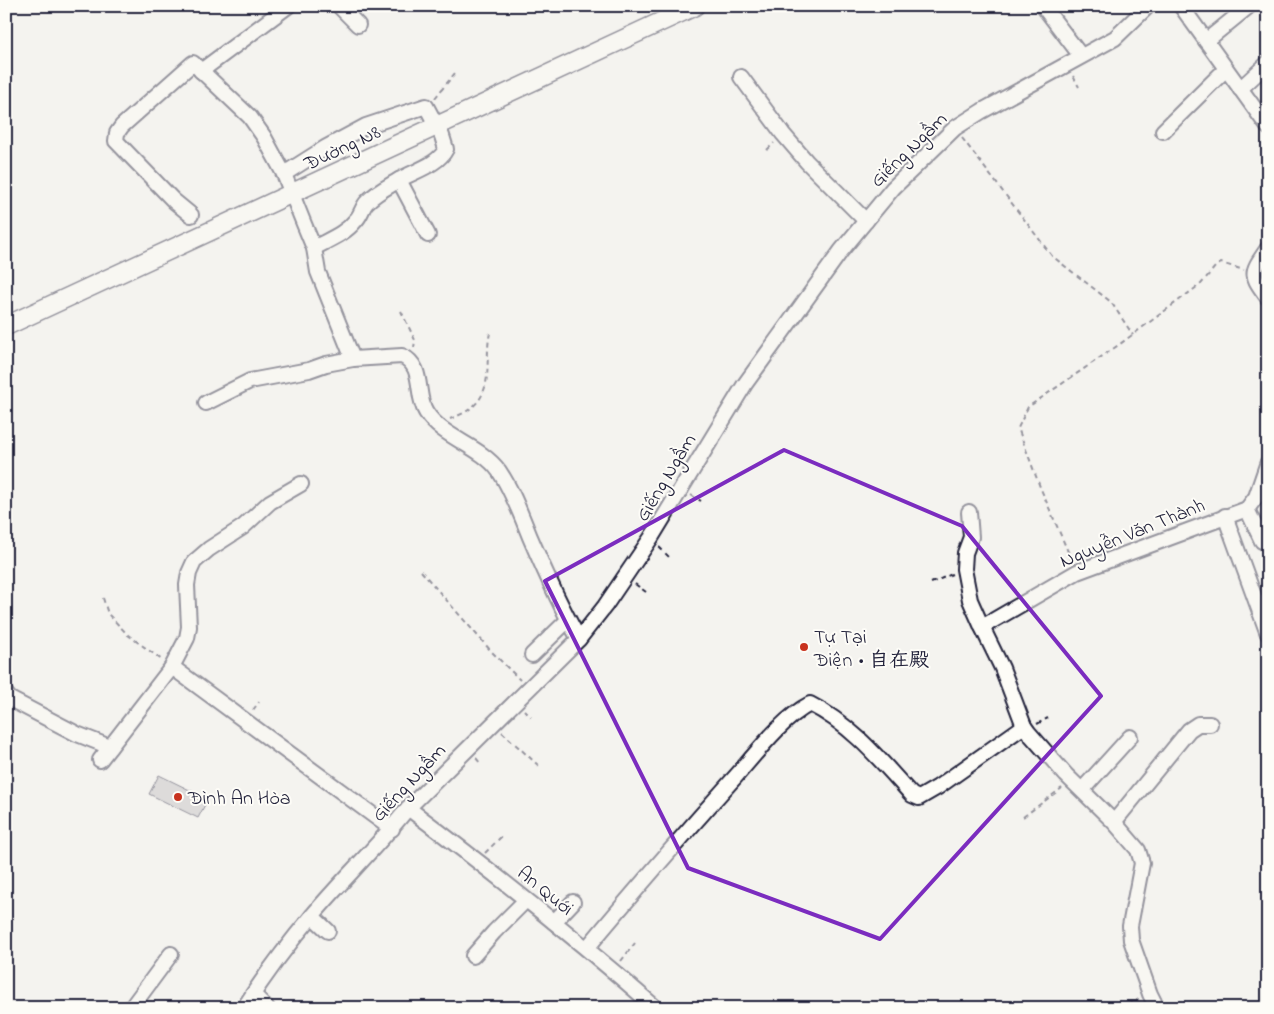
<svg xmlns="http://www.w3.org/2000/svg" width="1274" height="1014" font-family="'Indie Flower','LXGW WenKai TC',sans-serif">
<rect width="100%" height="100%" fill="#f4f3ef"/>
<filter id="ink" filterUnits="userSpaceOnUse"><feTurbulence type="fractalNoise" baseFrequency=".02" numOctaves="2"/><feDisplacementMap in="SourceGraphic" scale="10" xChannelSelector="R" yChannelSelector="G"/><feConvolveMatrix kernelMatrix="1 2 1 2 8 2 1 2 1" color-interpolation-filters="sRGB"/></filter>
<g filter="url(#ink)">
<path fill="#c0bfc2" stroke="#22223b" d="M159,775L208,799L198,818L149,794Z"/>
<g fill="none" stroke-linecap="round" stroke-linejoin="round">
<g stroke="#22223b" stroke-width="18">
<g id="minor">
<path d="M339,6L358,25"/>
<path d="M1043,6L1081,56"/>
<path d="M1181,6L1268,127"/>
<path d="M1206,41L1249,6"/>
<path d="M201,71L288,6"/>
<path d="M741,77L783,134L807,162L866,221"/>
<path d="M1240,89L1268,63"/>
<path d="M1163,131L1226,69"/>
<path d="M284,174L325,148L366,126L426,106L442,136L446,149C438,165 414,171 399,180C389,186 375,193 367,202C362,207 361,216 355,221C345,234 328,240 314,248"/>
<path d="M399,180L428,235"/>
<path d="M191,215L174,201L116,141L117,133L122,126L193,63L250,117L264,137L284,174L304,224L314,248L318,272L353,359L402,356C425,366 415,395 426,412C442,438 480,445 499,471C512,490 521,515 530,537C545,572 560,606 579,639"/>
<path d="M1268,248C1251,273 1249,273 1268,298"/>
<path d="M206,403L250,381L309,370L326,364L353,359"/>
<path d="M1247,509L1262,541"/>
<path d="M969,512L971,537L965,553L964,569L970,600L982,627"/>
<path d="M1225,516L1268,634"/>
<path d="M532,655L568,620"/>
<path d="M172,667L187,638L189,627L187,585L189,573L194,562L209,549L243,527L270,502L301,484"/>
<path d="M6,694L10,699L77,734L110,747"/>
<path d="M100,760L172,667L392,829"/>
<path d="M1082,790L1130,737"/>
<path d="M408,808C493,872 576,938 656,1008"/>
<path d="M1114,822L1189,730L1198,724H1210"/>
<path d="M312,916L328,931"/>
<path d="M554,922L573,902"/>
<path d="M587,948C636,889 686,832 737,775C757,752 784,717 810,704C852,725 881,761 912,795L919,798L938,787L1024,726"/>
<path d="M473,956L494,932L526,900"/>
<path d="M253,994L267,1008"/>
<path d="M131,1008L171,954"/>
<path d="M244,1008C263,978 289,943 312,916C343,879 378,846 408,808L579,639L605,606L651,538L745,384L841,251L893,188L955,128L982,111L1115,38L1148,6"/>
<path d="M1157,1008L1150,994L1131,940L1130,926L1142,863L1138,850L1114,822L1066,775L1029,733L1024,726L1002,668L982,627L1077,572L1247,509L1256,497L1268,462"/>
</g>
</g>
<g stroke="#22223b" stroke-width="21">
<path id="major" d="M6,326L695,6"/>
</g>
<g stroke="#22223b" stroke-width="2" stroke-dasharray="5 4" stroke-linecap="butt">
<path d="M1073,76L1079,87"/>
<path d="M435,98L455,73"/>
<path d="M962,138L1052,256L1111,302L1133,335"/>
<path d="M767,150L774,143"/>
<path d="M401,311L415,340L414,348"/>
<path d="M450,419C457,416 465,413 471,408C495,390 484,358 490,333"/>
<path d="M691,495L701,501"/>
<path d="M659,547L670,558"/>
<path d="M1072,561L1040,487L1018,428L1028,407L1120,344L1201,284L1215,267L1221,263L1244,270"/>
<path d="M421,571L491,651L520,680"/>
<path d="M931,583L952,574"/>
<path d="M635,584L646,592"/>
<path d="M103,598L108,614L128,635L162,660"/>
<path d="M253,710L259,702"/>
<path d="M524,710L531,717"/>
<path d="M1037,724L1048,718"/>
<path d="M502,732L539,766"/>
<path d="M476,758L481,764"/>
<path d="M1023,817L1062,788"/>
<path d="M485,853L504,834"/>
<path d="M523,883L531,876"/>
<path d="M621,961L635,943"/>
<path d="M1120,1008L1139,999"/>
</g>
<use href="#minor" stroke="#fdfcf7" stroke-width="14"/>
<use href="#major" stroke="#fdfcf7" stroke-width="18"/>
</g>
</g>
<path d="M0 0H1274V1014H0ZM784,450L962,526L1101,696L880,939L688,868L545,581Z" fill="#f4f3ef" fill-opacity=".55" fill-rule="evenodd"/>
<path fill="none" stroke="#7b2cbf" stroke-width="4" stroke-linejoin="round" d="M784,450L962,526L1101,696L880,939L688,868L545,581Z"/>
<g fill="#c8321e" stroke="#fdfcf7" stroke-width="2">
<circle cx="804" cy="647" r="5"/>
<circle cx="178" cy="797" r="5"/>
</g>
<g text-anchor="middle" stroke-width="4" stroke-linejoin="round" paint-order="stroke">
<g font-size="20" fill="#22223b" stroke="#fdfcf7">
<text transform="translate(342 147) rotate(-25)" y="7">Đường N8</text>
<text transform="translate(908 149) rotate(-44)" y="7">Giếng Ngầm</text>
<text transform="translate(665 477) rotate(-59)" y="7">Giếng Ngầm</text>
<text transform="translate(1132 532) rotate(-22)" y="7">Nguyễn Văn Thành</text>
<text transform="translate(408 782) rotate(-47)" y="7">Giếng Ngầm</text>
<text transform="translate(546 890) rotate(39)" y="7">An Quới</text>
</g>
<g font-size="20" fill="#22223b" stroke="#fdfcf7" text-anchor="start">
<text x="814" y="643">Tự Tại<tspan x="814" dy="23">Điện • 自在殿</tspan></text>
<text x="188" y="804">Đình An Hòa</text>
</g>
</g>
<rect width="1274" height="1014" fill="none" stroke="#fdfcf7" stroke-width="25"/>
<rect x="12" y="12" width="1249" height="989" fill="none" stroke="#22223b" stroke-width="2" filter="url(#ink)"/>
</svg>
